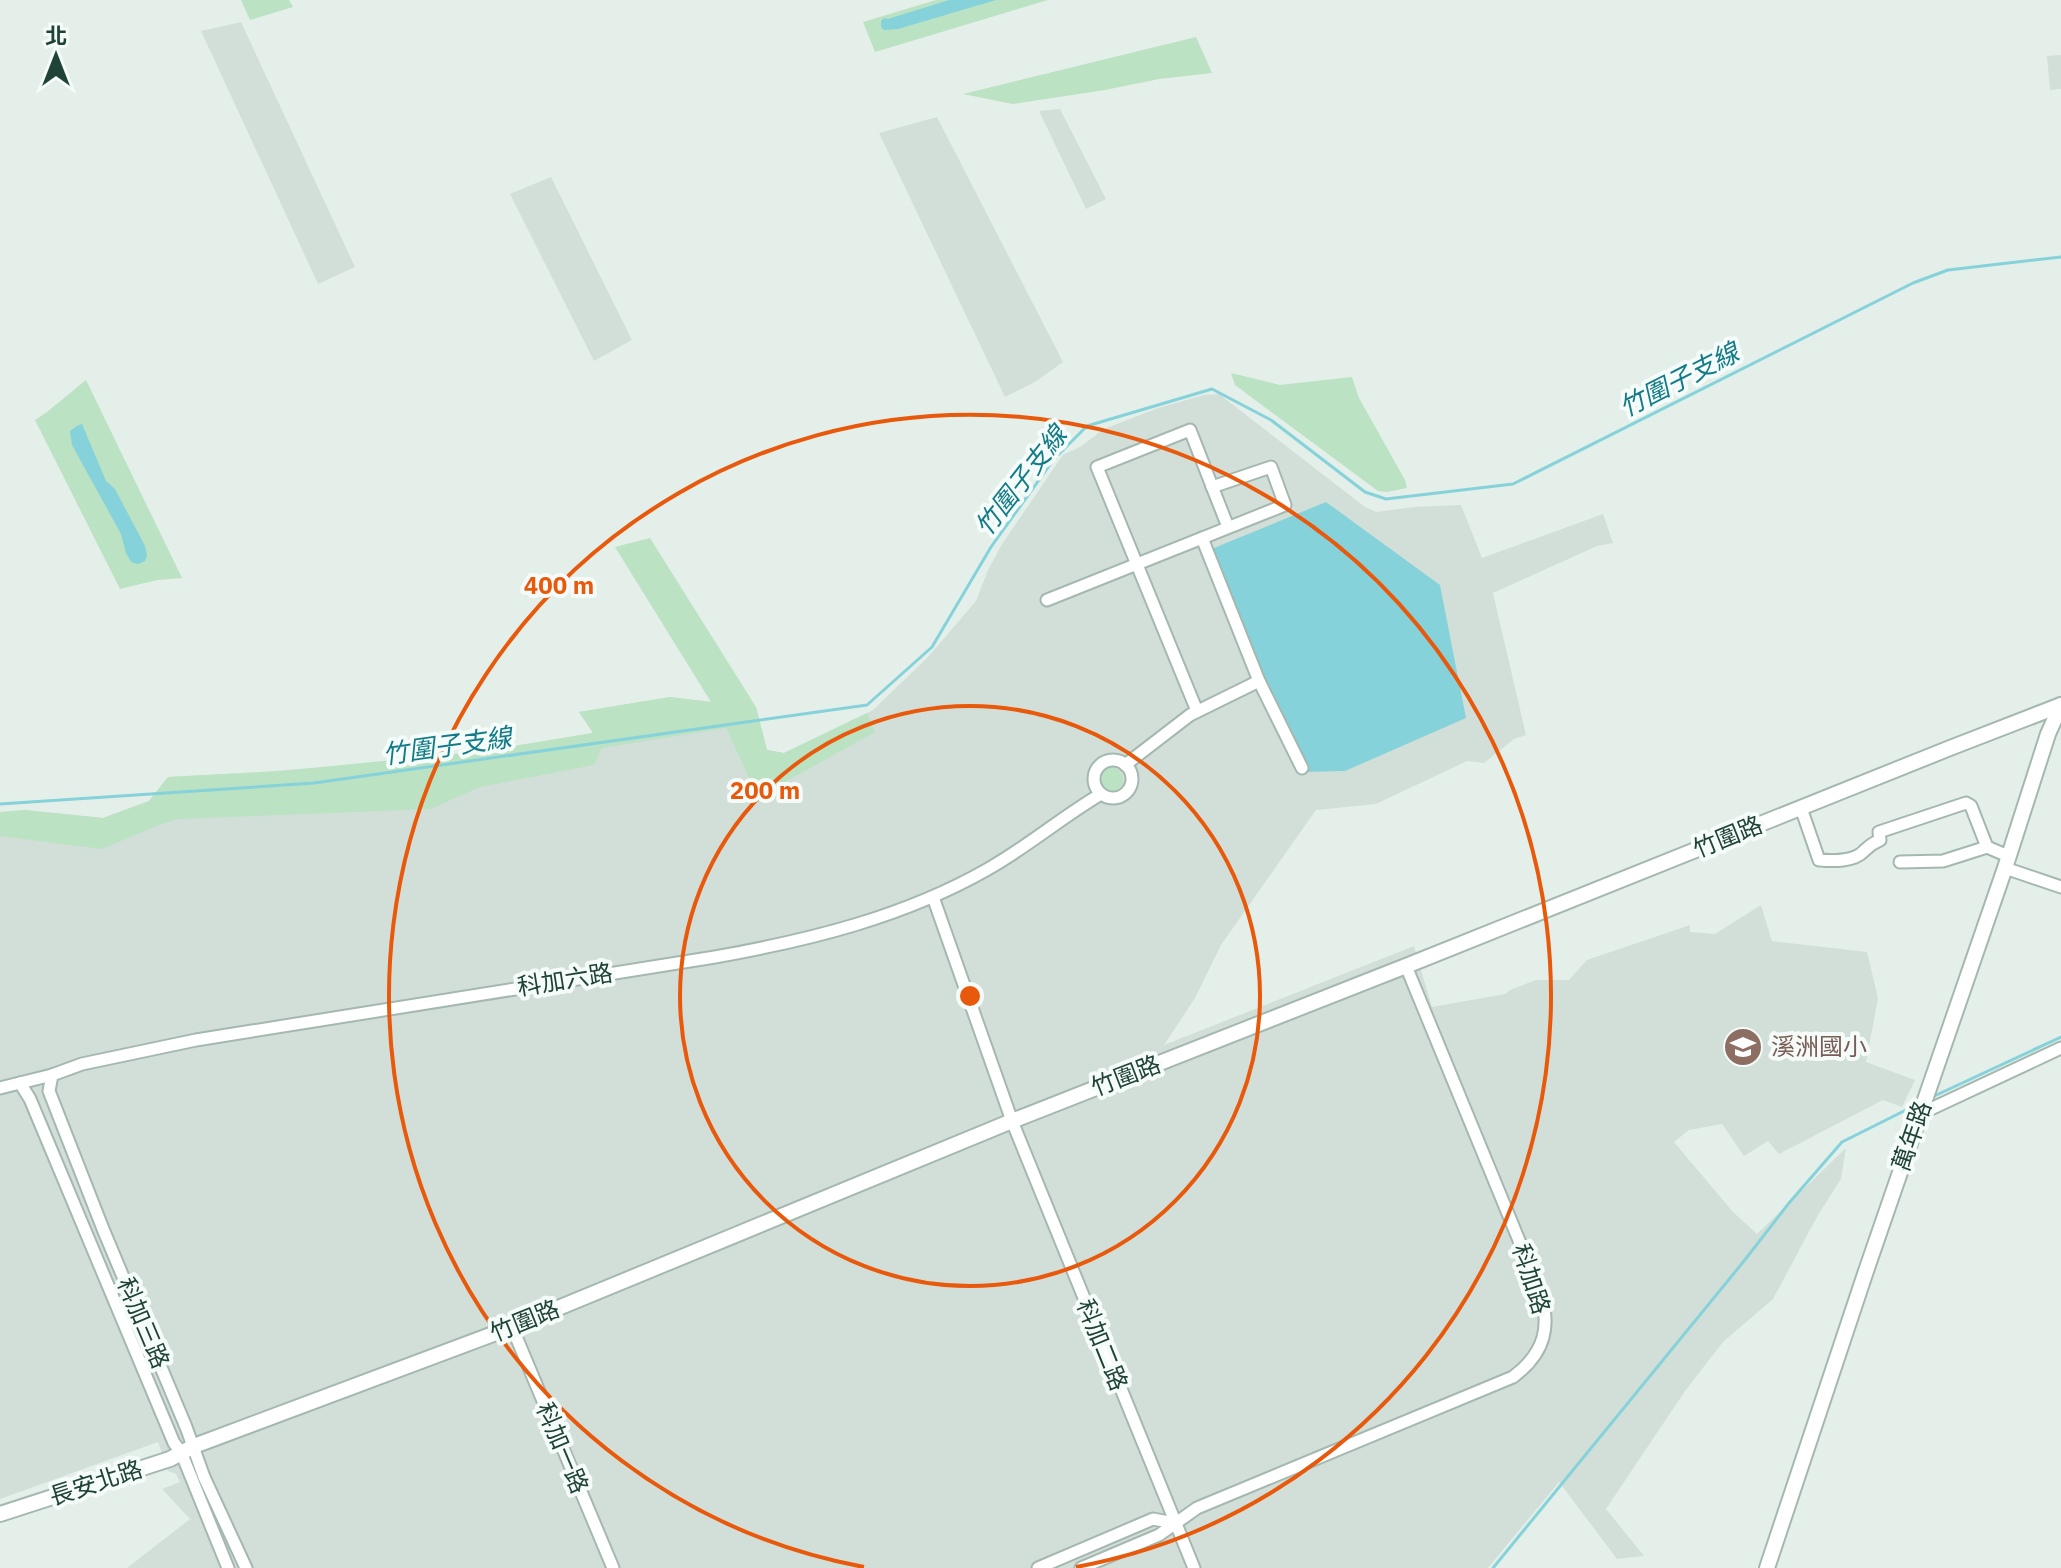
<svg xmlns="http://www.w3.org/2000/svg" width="2061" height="1568" font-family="'IBM Plex Sans','Noto Sans TC',sans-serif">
<rect width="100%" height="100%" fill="#e4efe9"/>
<g fill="#d2dfd8">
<path d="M241,22L355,267L318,284L201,31Z"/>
<path d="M2061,55V89L2050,90L2047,56Z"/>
<path d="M1060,109L1106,199L1086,209L1039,111Z"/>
<path d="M937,117L1063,362L1035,382L1005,397L879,133Z"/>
<path d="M551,177L632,340L594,361L510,194Z"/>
<path d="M1219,394L1365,507L1377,512L1413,507L1461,505L1482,558L1603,514L1613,543L1597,546L1493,593L1526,735L1514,739L1484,763L1467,761L1376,804L1316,810L1221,945L1195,998L1164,1045L1414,946L1432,1007L1505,994L1512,989L1536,980H1569L1587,960L1690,925V932L1715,934L1761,905L1772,941L1867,952L1878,998L1866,1062L1915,1080L1902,1107L1883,1100L1779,1154L1768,1141L1744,1156L1722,1124L1689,1130L1674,1142L1733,1212L1757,1234L1846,1148L1841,1179L1818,1215L1773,1299L1723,1342L1685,1391L1606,1509L1644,1556L1617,1559L1559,1482L1488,1568H127L190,1519L162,1489L180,1482L176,1474L168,1471L158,1442L0,1499V812L25,810L103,818L149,801L168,777L248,773L440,758L593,733L579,712L670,697L756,707L767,750L784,753L873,710L928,657L976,601L988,570L1002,544L1063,455L1080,447L1104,429L1158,408L1204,395Z"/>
</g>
<g fill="#bae2c3">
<path d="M241,0H289L293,7L250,20Z"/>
<path d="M936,0H1048L875,52L863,22Z"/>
<path d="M1196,37L1212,73L1159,79L1105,90L1013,104L963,94Z"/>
<path d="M1231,373L1280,385L1352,377L1359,398L1405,480L1407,488L1387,492L1378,491L1235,385Z"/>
<path d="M86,380L182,578L157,580L120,589L35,420L47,412Z"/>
<path d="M650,538L756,707L767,750L784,753L867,713L875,732L758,797L726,728L602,748L594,765L480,787L431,809L178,819L159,825L102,849L0,836V812L25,810L103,818L149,801L168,777L282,771L474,752L471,745L472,740L482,737L489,750L593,733L579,712L670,697L711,702L615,547Z"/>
<circle cx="1110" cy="780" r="13"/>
</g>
<g fill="#86d2da">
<path d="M949,0H996L898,29L884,30L881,27V21L884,18L888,19Z"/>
<path d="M82,424L106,481L115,489L145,546L147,555L145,561L138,564L131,562L126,553L121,534L72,445L70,431L77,426Z"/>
<path d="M1326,502L1440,585L1466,718L1345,771L1303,772L1209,550Z"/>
</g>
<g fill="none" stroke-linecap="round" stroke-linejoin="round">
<g stroke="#86d2da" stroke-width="3">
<path d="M0,804L314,783L867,705L932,647L991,547L1054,459L1087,426L1212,389L1271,420L1365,492L1386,499L1513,484L1913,283L1948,270L2061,257"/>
<path d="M1930,1098L2061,1037"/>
<path d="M1493,1568L1744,1261L1789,1203L1842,1142L1916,1105"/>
</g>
<g stroke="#a5b8b0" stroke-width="15">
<g id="minor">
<path d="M1202,538L1259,681L1302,768"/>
<path d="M1047,600L1285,505L1271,467L1212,487"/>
<path d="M1197,711L1097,467L1190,430L1228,527"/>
<circle cx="1113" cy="779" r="19"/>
<path d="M1125,765L1190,715L1259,681"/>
<path d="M1801,808L1819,860C1833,861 1854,862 1864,851C1872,844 1870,845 1880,840L1879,832L1966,803L1971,806L1987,847L2008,856"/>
<path d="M1900,862L1943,861L1987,847"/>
<path d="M2005,868L2061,887"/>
<path d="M933,897L1012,1121L1194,1568"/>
<path d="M52,1075L49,1091L103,1229L186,1427L204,1477L246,1568"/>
<path d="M20,1083L30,1099L174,1443L181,1452L228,1568"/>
<path d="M0,1088L52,1075L82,1064L196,1040L715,957C810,940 904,917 988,869C1027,847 1062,817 1101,794"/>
<path d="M1920,1114L2061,1048"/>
<path d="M512,1327L613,1568"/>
<path d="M1038,1568L1153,1519L1174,1523"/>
<path d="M1081,1568L1159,1535L1197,1508L1513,1377C1545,1353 1552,1326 1539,1289L1406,966"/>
</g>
</g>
<g stroke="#a5b8b0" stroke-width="18">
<g id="tertiary">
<path d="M0,1514L170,1459L194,1446L512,1327L1012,1121L1406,966L1950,748L2061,705"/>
<path d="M1767,1568L1866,1271L2005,868L2048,734L2061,705"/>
</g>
</g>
<use href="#minor" stroke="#fff" stroke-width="11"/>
<use href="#tertiary" stroke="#fff" stroke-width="14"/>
</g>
<g fill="none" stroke="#e8590c" stroke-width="4">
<circle cx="970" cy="996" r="290"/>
<path d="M864 1567A581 581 0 1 1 1076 1567"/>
</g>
<defs>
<g id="school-disc" transform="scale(2)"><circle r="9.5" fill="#8d6e63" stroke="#f5fbf8"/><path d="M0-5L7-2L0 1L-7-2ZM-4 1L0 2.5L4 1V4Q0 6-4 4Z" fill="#fff"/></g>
</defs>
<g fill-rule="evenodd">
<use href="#school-disc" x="1743" y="1047"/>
</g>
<g text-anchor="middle" stroke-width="8" stroke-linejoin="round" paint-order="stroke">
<g font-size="24" fill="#204338" stroke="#f5fbf8">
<text transform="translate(1728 837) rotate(-22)" y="8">竹圍路</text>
<text transform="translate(565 980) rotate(-9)" y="8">科加六路</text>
<text transform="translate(1126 1076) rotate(-21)" y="8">竹圍路</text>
<text transform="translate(1912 1136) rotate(-71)" y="8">萬年路</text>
<text transform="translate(1531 1279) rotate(72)" y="8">科加路</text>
<text transform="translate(525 1321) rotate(-22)" y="8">竹圍路</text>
<text transform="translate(143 1323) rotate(67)" y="8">科加三路</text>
<text transform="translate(1102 1345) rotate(68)" y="8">科加二路</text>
<text transform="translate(562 1448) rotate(67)" y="8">科加一路</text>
<text transform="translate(96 1483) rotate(-18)" y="8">長安北路</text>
</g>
<g font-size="24" fill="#785e54" stroke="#f5fbf8" text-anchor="start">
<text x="1771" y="1055">溪洲國小</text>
</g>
<g font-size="26" font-style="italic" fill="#127b88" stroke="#f5fbf8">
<text transform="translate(1679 380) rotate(-27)" y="9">竹圍子支線</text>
<text transform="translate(1021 481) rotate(-52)" y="9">竹圍子支線</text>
<text transform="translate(447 746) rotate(-8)" y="9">竹圍子支線</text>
</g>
</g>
<circle cx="970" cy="996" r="12" fill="#e8590c" stroke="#f5fbf8" stroke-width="4"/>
<g font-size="24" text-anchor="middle" font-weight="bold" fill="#e8590c" stroke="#f5fbf8" stroke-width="8" stroke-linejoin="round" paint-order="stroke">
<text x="559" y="594">400 m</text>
<text x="765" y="799">200 m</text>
</g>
<g transform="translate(56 56)" stroke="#f5fbf8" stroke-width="6" paint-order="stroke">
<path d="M0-6L14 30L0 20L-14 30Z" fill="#204338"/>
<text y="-12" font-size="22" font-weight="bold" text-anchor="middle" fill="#204338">北</text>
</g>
</svg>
